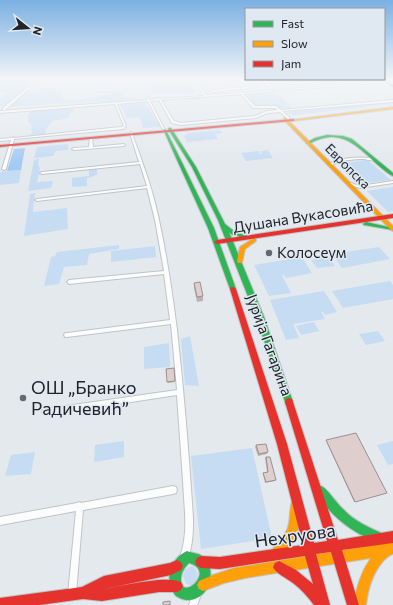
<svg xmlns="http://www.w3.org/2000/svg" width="393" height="605" font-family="Commissioner,sans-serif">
<rect width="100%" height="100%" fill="#e4e9ee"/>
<g fill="#c6dcf3">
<path d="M0,80H33L27,81L30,85L3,106H0V99L6,93L0,91L2,89H0Z"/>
<path d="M179,82H189L194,87L195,93H152L153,85C162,83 171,85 179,82Z"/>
<path d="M47,87L62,92V99C79,101 95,98 111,93L94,92L97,91H122L124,95L119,97L131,98L128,101L98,104L97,101L8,107L27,92Z"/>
<path d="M271,92L274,94H278L292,108L282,109L274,106L256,107L244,94Z"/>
<path d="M145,102L160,126V127L143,128L140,117L127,118L120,104Z"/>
<path d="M393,102V104L295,115L285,112Z"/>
<path d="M73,107L74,111L70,113L69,118L52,121L46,129L45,134L30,136L32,132L31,123L27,121L29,119L27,118L30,111Z"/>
<path d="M219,130L223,133L215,134L218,139L187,142L184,136L189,133Z"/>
<path d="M68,144V150L56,151L53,156L34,158L37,147Z"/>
<path d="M268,150L273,158L246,161L241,153L259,151L260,153L258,154H262L261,151Z"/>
<path d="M39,159L38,165L40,168L37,182L53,181L51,188L28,191L34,160Z"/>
<path d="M367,160L369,161L391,180L360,184L339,164Z"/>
<path d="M89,169H97V175L87,178V186L72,187V178L89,176Z"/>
<path d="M21,170L19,183L0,185V172Z"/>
<path d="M393,187V211L388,212L367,191Z"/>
<path d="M35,193L33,212L67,208L68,229L24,236L30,194Z"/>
<path d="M119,245V249L89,254L87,265L64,267L59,284L44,286L51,257L55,256L57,252Z"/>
<path d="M155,246L156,257L111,262V251Z"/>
<path d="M379,247L390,259L342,268L332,254Z"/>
<path d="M302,257L312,273L286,278L284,275H282L291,293L269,296L254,265Z"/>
<path d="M329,257L335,266L317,268L311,260Z"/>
<path d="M390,281L393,285V299L343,308L332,291Z"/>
<path d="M324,291L337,312L325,315L323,312H321L325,319L293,324L299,338L286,340L270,300Z"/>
<path d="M314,322L319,331L301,335L296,326Z"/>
<path d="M378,331L385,341L366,345L359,334Z"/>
<path d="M190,336L199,386L185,385L181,339Z"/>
<path d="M169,343L170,367L144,369V347Z"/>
<path d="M124,441V457L94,462L95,445Z"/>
<path d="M393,441V464L388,465L377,445Z"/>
<path d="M252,448L272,538L201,549L191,456Z"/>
<path d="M35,452L31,474L5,476L11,455Z"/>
<path d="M192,566C200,571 200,582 191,586L186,584L183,576L186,569Z"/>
</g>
<path fill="#a3caf3" d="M25,148L21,170L7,171L14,149Z"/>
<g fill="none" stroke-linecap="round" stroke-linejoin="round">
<g stroke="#c0c4c8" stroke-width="2">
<g id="street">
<path d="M36,80H39L5,110H3V108Z"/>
<path d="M194,80H196L206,95L239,93V92L240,91L242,93L374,82L375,83L243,94L255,106H276L281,110L393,100V102L282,111L289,117V119H288L280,112L268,113L255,118L181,125L172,123L159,100L150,101L165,130L164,131L163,130L148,101L117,104L126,126L123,129L14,139L6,169L4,170L2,169L11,140L0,141V139L12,138L13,137L14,138L121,127L124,126L115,104L0,113V111L147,100V99L148,98L150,100L159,98L160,99L204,96ZM241,94L253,108H275L278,110L267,111L255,116L181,123L174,121L161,100Z"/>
<path d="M202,80H204L210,90H212L255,86L250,80H253L258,87L212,92L208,90Z"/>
<path d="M263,80H266L270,85L326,80H340L272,86L273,88L272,89L268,86Z"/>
<path d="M131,132L132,133C141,159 151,184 157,211C166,250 172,290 177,330C184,392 189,455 193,518C193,532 193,546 187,560L184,561L181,560L180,557C189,532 184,507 183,481C181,452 179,424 177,395L45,415L43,414L42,412L43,410L45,409L177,390L171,324L67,337H65L64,335L65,333H67L170,320L164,274L69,284L67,282L69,280L164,271L155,220L147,188L37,201L35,200L37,199L147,186L140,164L42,174L40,173L42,172L139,162L130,133Z"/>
<path d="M91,137L92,138L93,147L124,144L125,145L124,146L74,150L72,149L74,148L89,147L90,138Z"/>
<path d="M351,158C360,157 369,157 377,160C373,161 368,160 364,159C352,159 341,160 330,166L328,165C335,160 343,159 351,158Z"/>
<path d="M393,181V183L360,188L346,183L348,182L360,186Z"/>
<path d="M173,486L176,487L177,490L176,493L173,494L83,510L76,594L75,597L72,598L69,597L68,594L76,511L0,525V517L77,503L80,502L81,503Z"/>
<path d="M197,591L200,592L201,595L197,605H189L194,592Z"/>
</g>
</g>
<g stroke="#c0c4c8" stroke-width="2">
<g id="fast">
<path d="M382,80H386L393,85V87Z"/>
<path d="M169,128H171L196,167L225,224L235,232L248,236L249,237L246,239L231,234L229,232L264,317L293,402L292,405L289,406L286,405L285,402L256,317L218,220L192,167L168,129Z"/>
<path d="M163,129L166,130L214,228L236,289L235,291H233L230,289L208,228Z"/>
<path d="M327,135L343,136L352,139L393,173V176C388,174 383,169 378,165C357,146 340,126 309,144L306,143L315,138Z"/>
<path d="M366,222L393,228V230L364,225L363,224Z"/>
<path d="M321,486C328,489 336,503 343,509C354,521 369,528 384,534L386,538L384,542L380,544C352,532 335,520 317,495L316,491L317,487Z"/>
<path d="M187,551C192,553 198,553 202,556C219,568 209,601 188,600C184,600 179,598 176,596C164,582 169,559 187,551ZM189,563C217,571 181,602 181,580C181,573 184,568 189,563Z"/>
</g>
</g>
<g stroke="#c0c4c8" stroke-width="2">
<g id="slow">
<path d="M393,107V109L293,121L291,120Z"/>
<path d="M284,118H286L393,226V231L391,230L284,120Z"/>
<path d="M254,238L256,239V241L245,249L242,263H238L237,261L240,247Z"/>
<path d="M296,500L300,501C306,517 292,553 276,560L272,558L270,554C274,545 283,539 287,530C291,521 289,510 292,501Z"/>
<path d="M393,542V554C389,555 386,558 383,561C372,574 368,588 366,605H354C356,588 361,572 371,558L245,578L224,583L203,591L199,589L197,585L199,581L213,575L234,568Z"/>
</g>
</g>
<g stroke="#c0c4c8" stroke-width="2">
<g id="jam">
<path d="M293,119H294V121L0,147V145Z"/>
<path d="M393,214V218L217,244L214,242L217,240Z"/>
<path d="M231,287H233L236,289L287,444L314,543L327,541L285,402L286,399L289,398L292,399L293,402L338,540L393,531V543L342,550L359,605H347L331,552L316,554L330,605H314C308,597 301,589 293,583C287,578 276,574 273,567L275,563L279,561L296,570L313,584L305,556L220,569L201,568L197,566L195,562L197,558L201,556L220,557L303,545L277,444L230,289Z"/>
<path d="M177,560L181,562L183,566L181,570L171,575L104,589C122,586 165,575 181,582L183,586L181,590L177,592H159L102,601L83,599L39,605H0V598L82,587L104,576L170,563Z"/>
</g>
</g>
<use href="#street" fill="#fbfcfc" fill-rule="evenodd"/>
<use href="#fast" fill="#30b455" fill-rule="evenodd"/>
<use href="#slow" fill="#ff9f0a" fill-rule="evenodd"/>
<use href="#jam" fill="#e5322d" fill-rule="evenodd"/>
</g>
<g fill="#c0b1b1">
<path d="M194,283L203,296V301L197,302L194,288Z"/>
<path d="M174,368L175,382L168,383L166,369Z"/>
<path d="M326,440L386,493L354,502L326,441Z"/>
<path d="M256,445L268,452L267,454L258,456L255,447Z"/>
<path d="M266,457L276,480L275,481L265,483L263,474V473L267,472L265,458Z"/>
</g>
<g fill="#dfcece" stroke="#9c9090">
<path d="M200,282L203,296L197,297L194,283Z"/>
<path d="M174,368L175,381L167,382L166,369Z"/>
<path d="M356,433L387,493L355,502L326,440Z"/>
<path d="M266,444L268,452L259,454L256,445Z"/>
<path d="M266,457H270L276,480L266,482L263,473L268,472Z"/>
<path d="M170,601V605H163V602Z"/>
</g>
<linearGradient id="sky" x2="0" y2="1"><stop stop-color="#7bb0e2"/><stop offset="0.48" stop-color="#f3f5f7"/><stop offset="1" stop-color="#f3f5f7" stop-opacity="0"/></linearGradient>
<rect width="393" height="165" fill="url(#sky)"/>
<g fill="#65696d" stroke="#e0e9f2" stroke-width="1.5">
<circle cx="269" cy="253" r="4"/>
<circle cx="23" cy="398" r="4"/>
</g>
<g text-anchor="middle" stroke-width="3" stroke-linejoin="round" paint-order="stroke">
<g font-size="13" fill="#212428" stroke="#e0e9f2">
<text transform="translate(348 166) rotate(45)" y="5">Европска</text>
</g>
<g font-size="15" fill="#212428" stroke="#e0e9f2">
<text transform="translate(303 217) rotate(-9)" y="5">Душана Вукасовића</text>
<text transform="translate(269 345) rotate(70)" y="5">Јурија Гагарина</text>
</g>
<g font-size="15" fill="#212428" stroke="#e0e9f2" text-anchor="start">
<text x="277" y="258">Колосеум</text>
</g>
<g font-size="18" fill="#212428" stroke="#e0e9f2" text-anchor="start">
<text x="31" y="394">ОШ „Бранко<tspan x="31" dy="21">Радичевић”</tspan></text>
</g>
<g font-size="18" fill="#212428" stroke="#e0e9f2">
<text transform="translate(295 536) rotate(-8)" y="6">Нехруова</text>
</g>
</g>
<rect x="245" y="8" width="140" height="72" fill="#e0e9f2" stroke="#949aa1"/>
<rect x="253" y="21" width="20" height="6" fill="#30b455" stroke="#949aa1"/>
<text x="281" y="28" font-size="12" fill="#212428">Fast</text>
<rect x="253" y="41" width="20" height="6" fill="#ff9f0a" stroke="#949aa1"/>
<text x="281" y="48" font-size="12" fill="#212428">Slow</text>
<rect x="253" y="61" width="20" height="6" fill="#e5322d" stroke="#949aa1"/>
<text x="281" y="68" font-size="12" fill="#212428">Jam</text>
<g transform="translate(28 28) rotate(107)" stroke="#e0e9f2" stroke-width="3" paint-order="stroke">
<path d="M0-3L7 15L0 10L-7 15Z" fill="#212428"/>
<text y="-6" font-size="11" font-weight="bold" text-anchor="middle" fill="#212428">N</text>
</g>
</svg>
